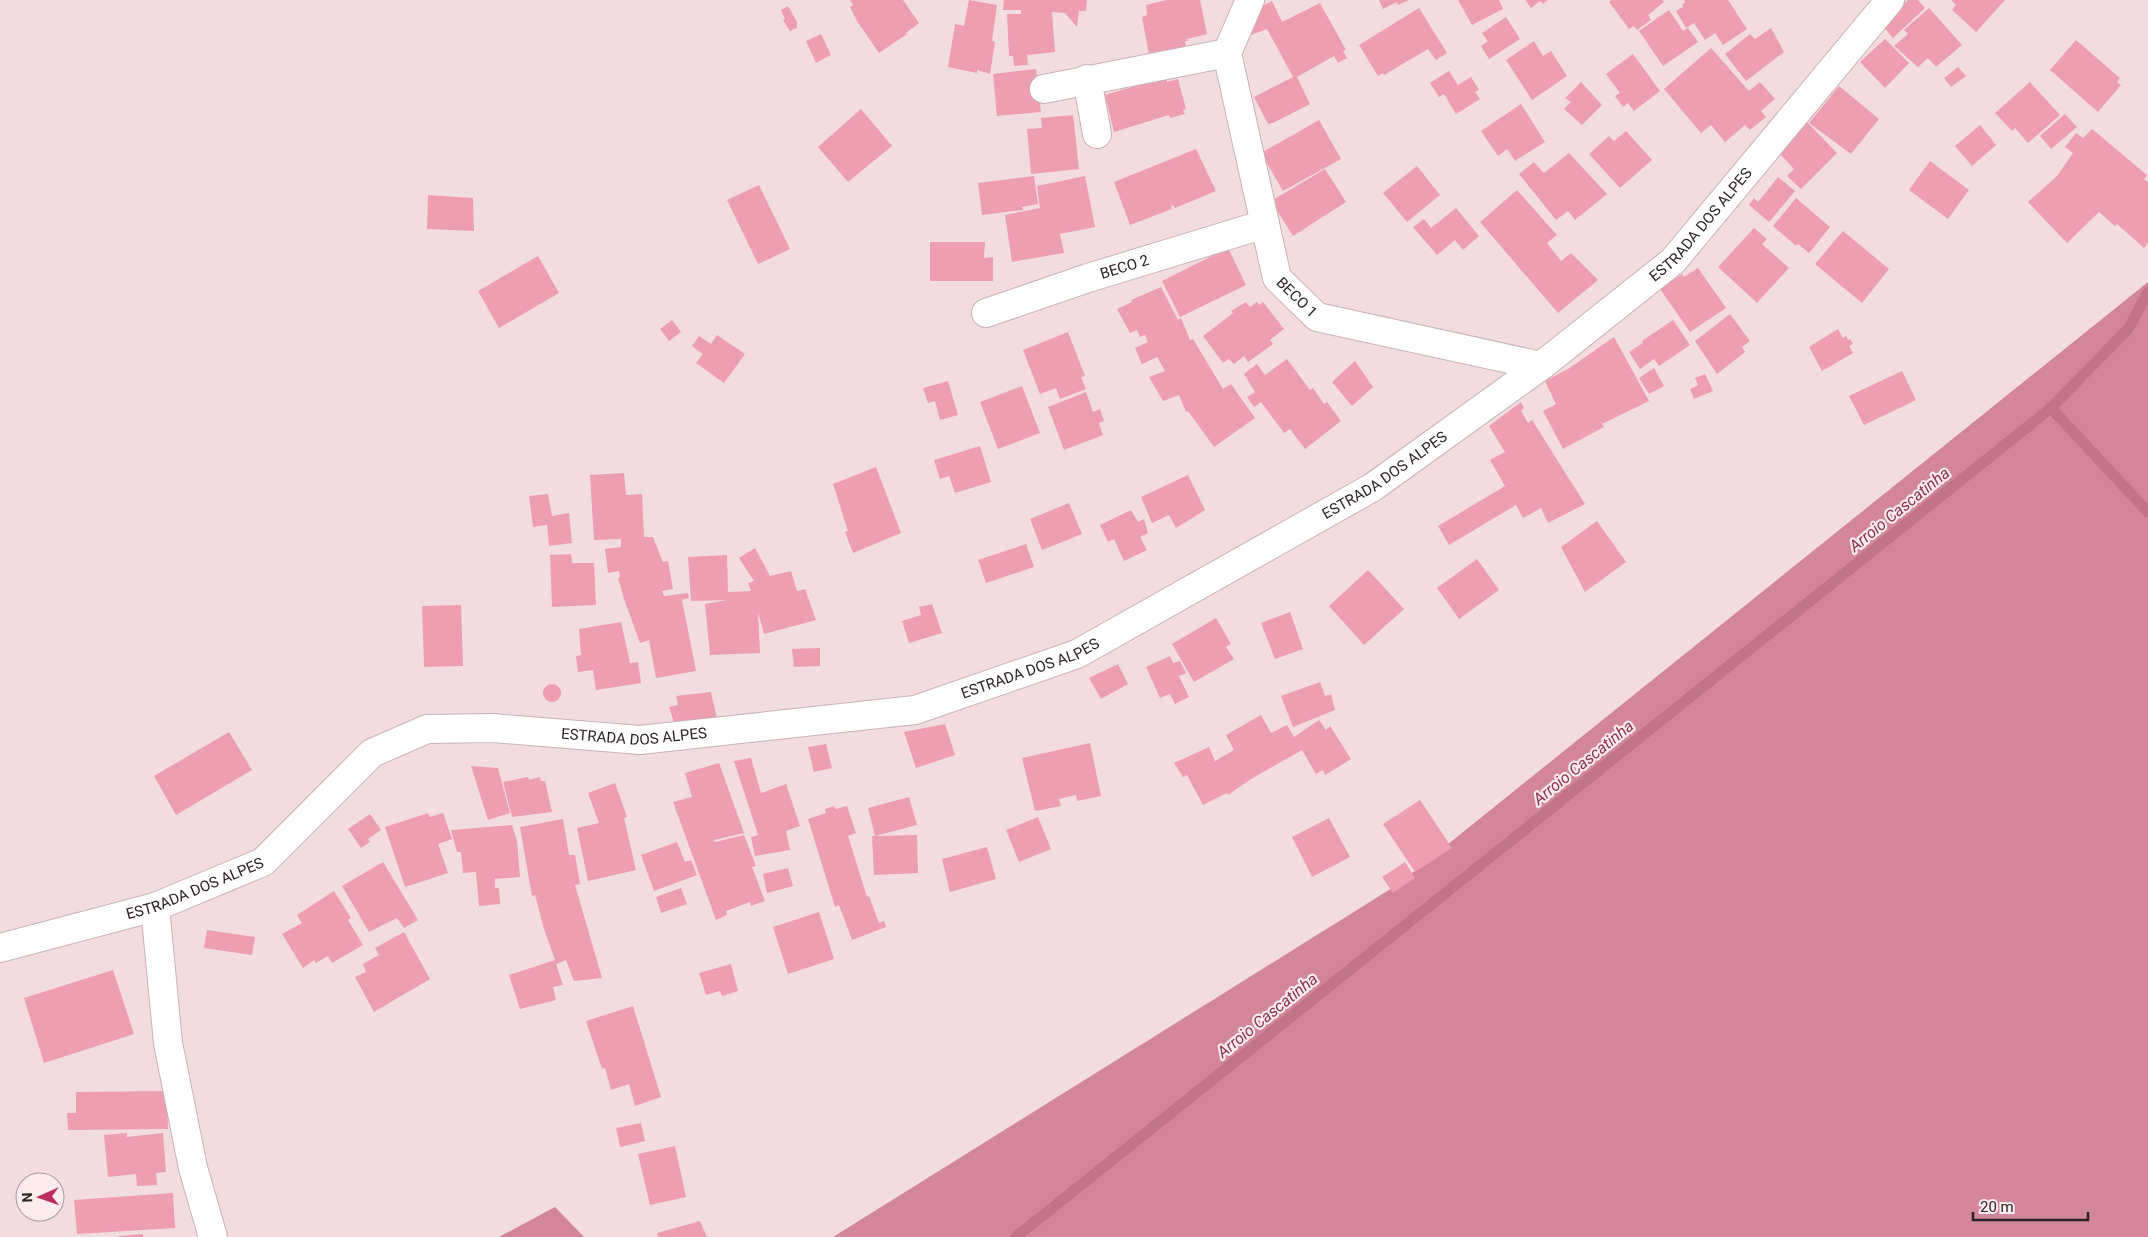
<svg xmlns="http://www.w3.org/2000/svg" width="2148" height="1237" font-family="Roboto,sans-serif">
<rect width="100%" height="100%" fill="#f3dce0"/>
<g fill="#d38697">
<path d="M2148,282V1237H833L1397,885Z"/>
<path d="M555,1207L584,1237H499Z"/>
</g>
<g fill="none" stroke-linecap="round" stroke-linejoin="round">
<g stroke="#c07485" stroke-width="11">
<path d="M2051,408L2148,512"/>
<path d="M1016,1237L2051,408L2129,328L2148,292"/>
</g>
</g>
<g fill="#ed9eaf">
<path d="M850,0H903L919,23L906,33L907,34L879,53L857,21L850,7L853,5Z"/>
<path d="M969,0L997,5L992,41L995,42L990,74L977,70V73L948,67L955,24L964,26Z"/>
<path d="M1004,0H1087L1086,11H1079L1077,27L1065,13L1052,12L1055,52L1027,55L1028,65L1014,66L1013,56H1009L1007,14H1021V10H1003Z"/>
<path d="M1167,0H1200L1207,34L1187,39L1188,41H1185L1187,52L1150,60L1142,17L1147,15L1146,5Z"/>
<path d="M1379,0H1409L1398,5L1397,2L1383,9Z"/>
<path d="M1458,0H1499L1503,9L1472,25Z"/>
<path d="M1525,0H1548L1543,4L1540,1L1531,8Z"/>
<path d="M1611,0H1663L1664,2L1648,15L1651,20L1637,30L1634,26L1629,29L1609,2Z"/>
<path d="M1684,0H1728L1747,29L1723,45L1715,33L1705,40L1694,23L1686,28L1676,11L1683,7L1682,5L1685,2Z"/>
<path d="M1908,0H1918L1925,8L1893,38L1881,24Z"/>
<path d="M1951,0H2005L1976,32L1952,10L1956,5Z"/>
<path d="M1272,1L1282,22L1320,3L1346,50L1343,51L1347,58L1338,63L1334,56L1297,77L1310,104L1273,123L1268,124L1254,97L1293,77L1267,29L1240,39L1246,14Z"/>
<path d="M788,6L797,22V28L790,31L783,20L785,19L781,10Z"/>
<path d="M1419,8L1447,53L1436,60L1428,49L1384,75L1383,73L1378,76L1359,45Z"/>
<path d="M1929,8L1962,45L1936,67L1928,58L1918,67L1894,46L1908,34L1904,30Z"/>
<path d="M1669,10L1683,31L1688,28L1698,42L1663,66L1639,31Z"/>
<path d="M1506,17L1520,39L1489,59L1481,46L1488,41L1482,33Z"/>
<path d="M1771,28L1784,52L1746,81L1725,54L1750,34L1755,39Z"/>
<path d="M821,34L831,55L816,63L806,41Z"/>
<path d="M1885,39L1909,63L1885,88L1860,62Z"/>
<path d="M2076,40L2120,78L2117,82L2121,85L2098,112L2050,70Z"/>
<path d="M1534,41L1543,56L1551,51L1567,76L1532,100L1506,60Z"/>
<path d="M1711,48L1749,91L1760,82L1775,99L1761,111L1766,117L1750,130L1745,125L1725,142L1711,125L1701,133L1664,89Z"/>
<path d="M1633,54L1660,91L1634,111L1628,103L1623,107L1615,96L1620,93L1606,74Z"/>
<path d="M1958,67L1966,76L1951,87L1944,78Z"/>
<path d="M1036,69L1041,112L997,116L993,74Z"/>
<path d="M1449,71L1458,85L1471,77L1479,90L1475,92L1480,99L1456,114L1444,94L1439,97L1430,83Z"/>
<path d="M1166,77L1167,82L1178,79L1186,109L1183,110L1185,114L1170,118L1169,115L1114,132L1105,95Z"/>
<path d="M1581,82L1602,105L1582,125L1564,109L1571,102L1565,98Z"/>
<path d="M2030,82L2060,115L2028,143L2015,128L2012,131L1995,113Z"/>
<path d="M1839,86L1879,119L1851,154L1809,123Z"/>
<path d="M1521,104L1545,142L1515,161L1507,149L1498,156L1481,131Z"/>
<path d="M861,109L892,146L848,182L818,147Z"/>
<path d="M2065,114L2077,127L2051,149L2040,136Z"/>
<path d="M1073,115L1079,169L1031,174L1027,129L1042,128L1041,118Z"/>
<path d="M1803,118L1837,153L1801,189L1787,176L1794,169L1776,150Z"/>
<path d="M1319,120L1341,159L1283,191L1261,153Z"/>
<path d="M1980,125L1996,145L1972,166L1955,146Z"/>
<path d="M2092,129L2147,175L2144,179L2148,182V243L2144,248L2117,224L2115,226L2099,212L2067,243L2028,202L2057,176L2073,153L2065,147L2076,133L2083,138Z"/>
<path d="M1626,131L1652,160L1620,188L1589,154L1609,136L1614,141Z"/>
<path d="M1196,149L1216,191L1175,208L1173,205L1171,206L1172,209L1130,225L1114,182Z"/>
<path d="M1569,153L1607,194L1575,220L1568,211L1556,220L1519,174L1534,162L1544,173Z"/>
<path d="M1930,161L1969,190L1948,219L1909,190Z"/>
<path d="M1417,166L1440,195L1407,222L1383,193Z"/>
<path d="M1325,169L1346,202L1293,236L1271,201Z"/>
<path d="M1034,176L1038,204L1022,207L1023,210L982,215L978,183Z"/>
<path d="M1085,176L1095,227L1060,234L1064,253L1012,262L1005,215L1040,208L1037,186Z"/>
<path d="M1778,177L1795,191L1769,222L1749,205L1754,198L1758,202Z"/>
<path d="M759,185L790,249L758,264L727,200Z"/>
<path d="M1517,190L1557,235L1547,243L1561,261L1571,253L1598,280L1558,313L1480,222Z"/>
<path d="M428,195L473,198L474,231L427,229Z"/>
<path d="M1796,198L1830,227L1809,253L1798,244L1796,246L1773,226Z"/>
<path d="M1456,208L1479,236L1463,250L1455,240L1437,255L1413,227L1424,219L1431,228Z"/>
<path d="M1754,228L1767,239L1762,244L1789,268L1757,303L1718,267Z"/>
<path d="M1843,231L1889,269L1862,303L1815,264Z"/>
<path d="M930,242H985L984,258L993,257V281H930Z"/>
<path d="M1228,248L1246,285L1180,317L1162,281Z"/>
<path d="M538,256L559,293L499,328L478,291Z"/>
<path d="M1698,268L1726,308L1690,332L1660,289L1682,274L1684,277Z"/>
<path d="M1161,287L1178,320L1181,318L1190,340L1193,339L1223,389L1231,384L1255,418L1214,447L1188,411L1186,412L1179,395L1163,401L1149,377L1165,371L1157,357L1142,364L1135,348L1148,342L1145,335L1140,337L1137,330L1130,333L1117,309L1132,302L1131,300Z"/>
<path d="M1246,302L1250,307L1257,302L1259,305L1263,302L1284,329L1270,340L1273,344L1248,362L1244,356L1234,364L1229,359L1223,363L1203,336L1233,313L1231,311Z"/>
<path d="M1730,314L1750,341L1742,347L1745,352L1717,374L1695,341Z"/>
<path d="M672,320L681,332L669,341L660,329Z"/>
<path d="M1673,320L1690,345L1659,366L1654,359L1640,369L1629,352L1643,343L1642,341Z"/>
<path d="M1838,329L1843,338L1846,336L1848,340L1850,339L1853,344L1849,346L1853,353L1822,371L1809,347Z"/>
<path d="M1068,332L1085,376L1081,377L1086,389L1060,399L1056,388L1040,394L1023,350Z"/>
<path d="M717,335L745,354L724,383L696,363L703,354L692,346L699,336L711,344Z"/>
<path d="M1614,337L1649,401L1602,424L1604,427L1563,449L1543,411L1556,404L1545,381L1568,369Z"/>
<path d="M1287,359L1310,390L1313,388L1324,404L1327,402L1341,421L1305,449L1290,429L1284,433L1261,402L1254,407L1247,397L1255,392L1244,374L1257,364L1265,375Z"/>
<path d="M1355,361L1373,387L1352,406L1332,382Z"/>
<path d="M1654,368L1664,386L1649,394L1639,378Z"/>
<path d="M1902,371L1916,400L1864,425L1849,396Z"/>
<path d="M1705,374L1713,391L1694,399L1690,389L1698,385L1695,378Z"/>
<path d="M948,381L958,415L940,420L935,401L928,403L923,388Z"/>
<path d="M1022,386L1040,433L998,449L980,402Z"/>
<path d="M1086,392L1093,412L1100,409L1104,421L1099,423L1103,435L1064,450L1048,407Z"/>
<path d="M1521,402L1524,408L1521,411L1528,423L1532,420L1585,504L1548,523L1541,508L1523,518L1516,505L1449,545L1438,526L1505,486L1490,460L1505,452L1489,426Z"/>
<path d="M980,446L991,482L955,493L949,476L940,479L934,460Z"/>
<path d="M876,467L901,533L853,553L845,532L848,531L833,484Z"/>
<path d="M624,473L626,495L642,494L644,537H653L663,562L668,561L673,589L662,591L664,596L688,593L689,598L682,600L696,671L656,678L649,640L640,643L624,599L618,578L620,577L619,571L608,573L605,549L621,547V539L594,540L590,475Z"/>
<path d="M1188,475L1205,510L1176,528L1169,515L1152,523L1141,497Z"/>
<path d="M548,494L552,516L569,513L572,543L549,546L547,525L533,527L529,496Z"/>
<path d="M1069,503L1082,534L1042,550L1030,519Z"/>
<path d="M1131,510L1138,522L1144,519L1148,533L1140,537L1147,550L1124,561L1114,539L1108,542L1100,525Z"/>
<path d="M1597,521L1626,562L1585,592L1561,547Z"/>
<path d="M1026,544L1034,567L986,583L978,560Z"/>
<path d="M755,548L770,576L791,571L797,591L805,589L816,620L764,634L758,612L760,653L710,655L705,604L727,600L691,601L688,557L727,555L728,592L751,591L748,583L754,581L739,558Z"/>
<path d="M571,554L572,563H594L596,605L552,607L550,555Z"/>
<path d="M1477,559L1499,590L1459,619L1437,588Z"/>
<path d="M1368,570L1404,609L1364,645L1329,606Z"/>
<path d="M932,604L942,633L909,643L902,621L921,615L919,607Z"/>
<path d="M461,605L463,666L424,667L422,606Z"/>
<path d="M1290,612L1303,649L1275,659L1261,623Z"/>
<path d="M1216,618L1231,644L1226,647L1234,659L1194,682L1172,644Z"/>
<path d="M621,622L630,663L638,662L641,683L596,690L593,670L578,672L576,656L581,655L579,629Z"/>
<path d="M820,648V666L794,667L792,649Z"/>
<path d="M1170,656L1173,663L1180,661L1186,673L1179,676L1189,697L1175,704L1170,694L1160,698L1146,667Z"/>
<path d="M1118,664L1128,684L1101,699L1089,678Z"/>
<path d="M1320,682L1325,696L1331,694L1335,710L1293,727L1281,696Z"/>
<circle cx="552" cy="693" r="9"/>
<path d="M711,692L717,719L675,726L669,707L678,705L676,696Z"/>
<path d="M1261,715L1271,733L1287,725L1294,737L1319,720L1326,730L1330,726L1351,759L1325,775L1323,770L1316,774L1302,750L1251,779L1228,795L1227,793L1203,805L1187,775L1183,777L1174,763L1209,747L1215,761L1234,750L1226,735Z"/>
<path d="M945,724L955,755L916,768L904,732Z"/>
<path d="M229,732L252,770L176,815L154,776Z"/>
<path d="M1090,743L1101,796L1077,801L1076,795L1059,799L1061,806L1035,811L1022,758Z"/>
<path d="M826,744L832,768L814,772L808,747Z"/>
<path d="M751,758L761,793L786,784L800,826L786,831L790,850L755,856L751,837L758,835L734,761Z"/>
<path d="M719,763L744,833L714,840L715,842L744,835L756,866L752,867L765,901L751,906L750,902L726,911L727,915L716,920L673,802L692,797L685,773Z"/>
<path d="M471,766L498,768L510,813L488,820Z"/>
<path d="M528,777L529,780L540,777L541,781H545L552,812L512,817L503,782Z"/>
<path d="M615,783L627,817L624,818L636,870L588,881L577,828L599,823L588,793Z"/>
<path d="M909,797L917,825L875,836L917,835L918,873L874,875L872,836H875L868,808Z"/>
<path d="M1420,800L1452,848L1415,872L1383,824Z"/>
<path d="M834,806L836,809L847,806L856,833L848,836L867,897L869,896L879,923L884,921L886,927L852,940L839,905L835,907L808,819L826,813L825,809Z"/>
<path d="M428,813L430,817L443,813L452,839L438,844L448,873L405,887L385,827Z"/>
<path d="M370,814L381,830L368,839L370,842L361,848L348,829Z"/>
<path d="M1038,817L1051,849L1019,862L1006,830Z"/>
<path d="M1329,818L1350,857L1312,877L1292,837Z"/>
<path d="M563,819L569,855H575L580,884L575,885L602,978L574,981L566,960L556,964L563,985L553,987L556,1000L520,1009L509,975L555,960L544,929L535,895L532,896L520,827Z"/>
<path d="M512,825L517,841L520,877L495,879V888H499L500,904L479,906L476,872L463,873L461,852H457L451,830Z"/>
<path d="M677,842L685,862L691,860L697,875L654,891L641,855Z"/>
<path d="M987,847L996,879L950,892L942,859Z"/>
<path d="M383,862L418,920L404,928L397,918L369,932L342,886Z"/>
<path d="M1405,862L1415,878L1393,893L1382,877Z"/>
<path d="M788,868L793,886L767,893L763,874Z"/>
<path d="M681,888L687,904L661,913L656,897Z"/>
<path d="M334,891L351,918L348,920L363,945L332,963L328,956L316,963L314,960L303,968L282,934L302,923L297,915Z"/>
<path d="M819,912L834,959L788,974L773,927Z"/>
<path d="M207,930L255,937L252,955L204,948Z"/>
<path d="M404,932L430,979L374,1012L355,977L366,972L363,964L379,955L375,948Z"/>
<path d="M731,964L738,991L722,996L720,991L706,995L699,973Z"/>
<path d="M113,970L134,1034L44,1063L24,998Z"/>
<path d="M633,1006L661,1097L635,1106L629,1084L611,1090L605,1068L602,1069L586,1021Z"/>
<path d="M167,1091L168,1129L68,1130L67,1113H76V1092Z"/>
<path d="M641,1123L645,1141L620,1147L616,1128Z"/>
<path d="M127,1133V1137L163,1133L166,1172L156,1173L157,1185L137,1186L136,1174L108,1177L104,1135Z"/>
<path d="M675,1146L686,1197L650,1205L638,1154Z"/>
<path d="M173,1193L175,1228L77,1234L74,1200Z"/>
<path d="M700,1221L707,1237H658L657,1233Z"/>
<path d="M143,1234V1237H119V1236Z"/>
</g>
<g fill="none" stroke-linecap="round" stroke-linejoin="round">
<g stroke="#c8b2b6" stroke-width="30">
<g id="minor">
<path id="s1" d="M1250,0L1227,53L1277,278L1317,317L1541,366"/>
<path d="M1087,79L1097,134"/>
<path d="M1044,89L1227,53"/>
<path id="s2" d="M986,313L1088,278L1265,224"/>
<path d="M155,907L168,1043L193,1168L213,1237"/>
<path id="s3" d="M0,948L155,907L263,862L372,753L427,729L492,728L640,740L915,710L1077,654L1373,487L1541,366L1673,261L1890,0"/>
</g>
</g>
<use href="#minor" stroke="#fff" stroke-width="28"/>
</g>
<g text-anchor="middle" stroke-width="4.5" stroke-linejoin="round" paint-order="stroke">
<g font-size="15" fill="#2a2224" stroke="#fdebee">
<text dy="5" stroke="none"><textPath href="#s3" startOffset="1914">ESTRADA DOS ALPES</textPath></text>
<text dy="5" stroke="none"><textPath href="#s2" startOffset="146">BECO 2</textPath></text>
<text dy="5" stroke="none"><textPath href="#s1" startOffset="316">BECO 1</textPath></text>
<text dy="5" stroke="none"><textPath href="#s3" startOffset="1509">ESTRADA DOS ALPES</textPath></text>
<text dy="5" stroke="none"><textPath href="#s3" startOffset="1104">ESTRADA DOS ALPES</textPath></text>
<text dy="5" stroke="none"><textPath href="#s3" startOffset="699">ESTRADA DOS ALPES</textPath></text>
<text dy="5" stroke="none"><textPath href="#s3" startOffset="204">ESTRADA DOS ALPES</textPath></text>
</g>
<g font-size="16" font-style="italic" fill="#8c304b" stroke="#fdebee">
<text transform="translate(1899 509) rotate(-39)" y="6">Arroio Cascatinha</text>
<text transform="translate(1583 762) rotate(-39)" y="6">Arroio Cascatinha</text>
<text transform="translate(1267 1015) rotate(-39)" y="6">Arroio Cascatinha</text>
</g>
</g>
<g transform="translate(40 1197) rotate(268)"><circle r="24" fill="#fdebee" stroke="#a99b9d"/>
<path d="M0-4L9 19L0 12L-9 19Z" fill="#bb2d5d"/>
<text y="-8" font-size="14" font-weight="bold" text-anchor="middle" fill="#2a2224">N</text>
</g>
<path d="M1973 1212v8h115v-8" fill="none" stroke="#2a2224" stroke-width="2.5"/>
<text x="1980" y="1212" font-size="15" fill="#2a2224" stroke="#fdebee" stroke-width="4" paint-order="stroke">20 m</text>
</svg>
